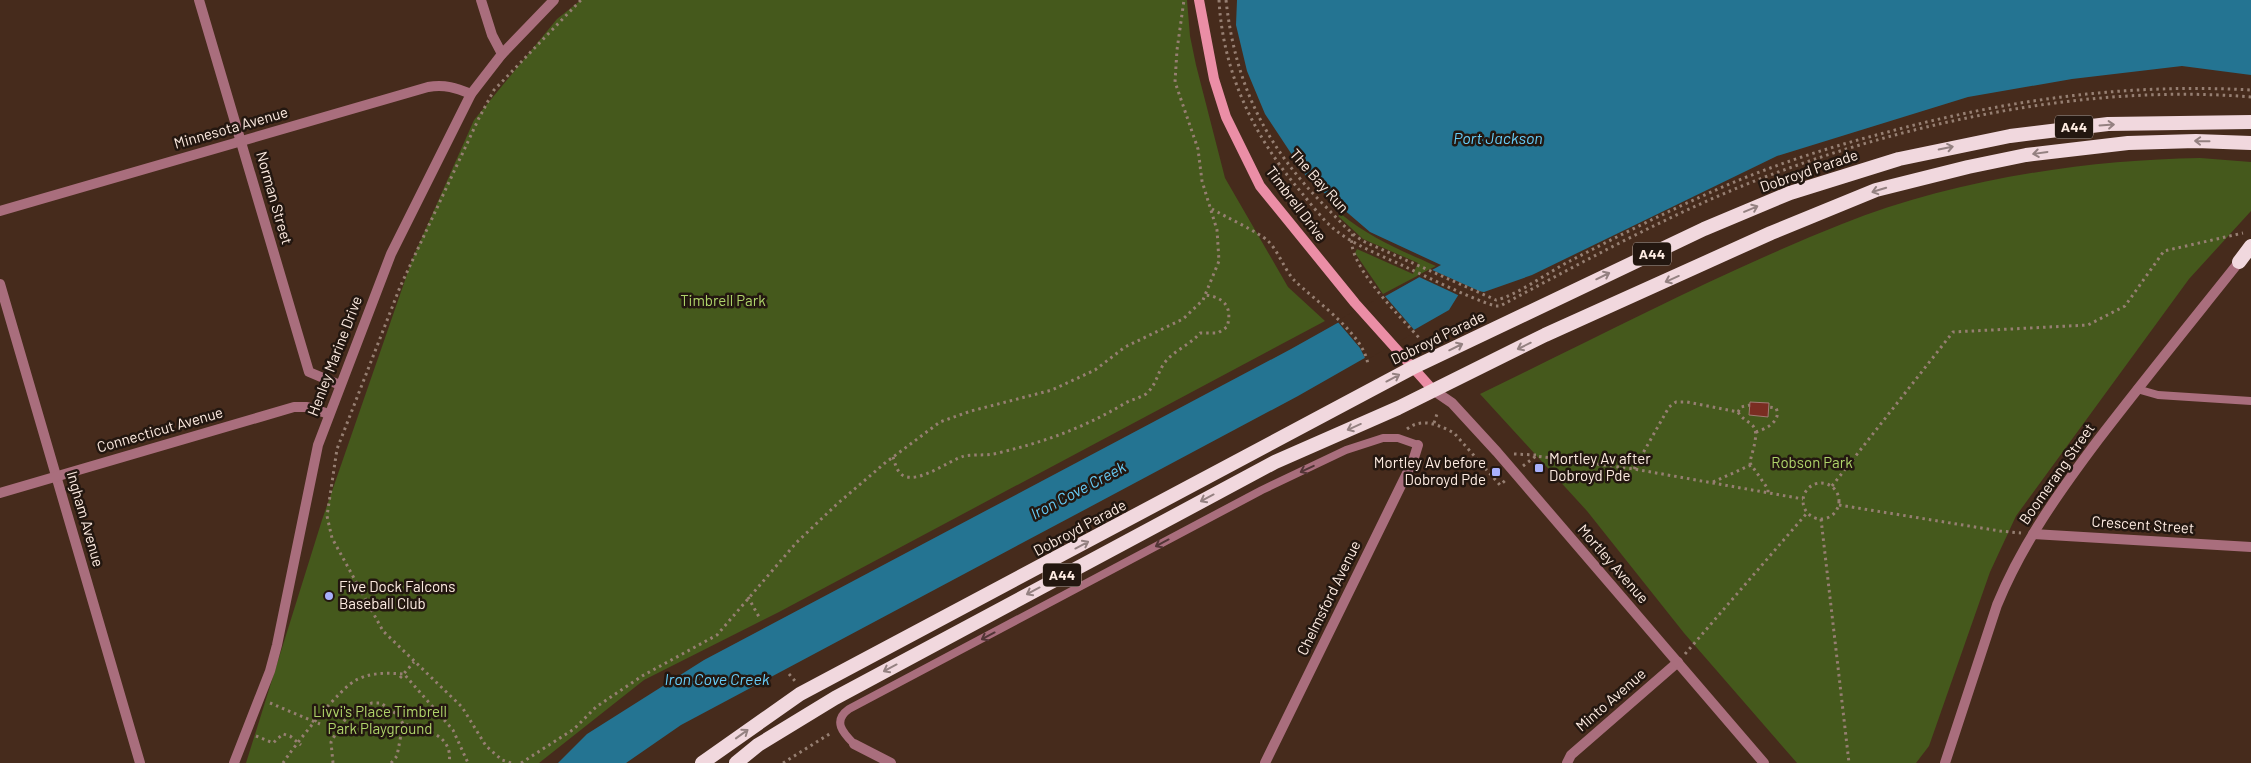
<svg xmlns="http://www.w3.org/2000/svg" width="2251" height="763" font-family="Barlow,sans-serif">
<rect width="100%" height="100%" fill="#462b1c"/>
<g fill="#45591c">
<path d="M581,0H1187L1190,36L1196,65L1225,178L1288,287L1325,321L779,612L644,680L539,763H246L322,520L412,260L474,120L557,19Z"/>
<path d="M2200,158L2251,162V211L2189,279L2016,516L1990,572L1929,746L1916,763H1797L1684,633L1587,511L1480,394C1600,336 1719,273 1842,224C1952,180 2082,160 2200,158Z"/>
<path d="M1341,214C1372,239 1400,250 1436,266L1383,294L1355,253L1357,249L1413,274L1418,263L1363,239L1338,216Z"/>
</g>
<path fill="#247492" d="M1237,0H2251V75L2182,66L2072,79L1968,97L1777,156L1532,275L1484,292L1462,289L1449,310L1298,396L681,725L626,763H558L587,734L704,660L1291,349L1441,265L1370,232L1308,179L1265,114L1247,71L1236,25Z"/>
<g fill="#462b1c">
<path d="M1430,269L1486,294L1463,291L1460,296L1417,276Z"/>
<path d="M1384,295L1416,332L1366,360L1360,348L1337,321Z"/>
</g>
<path fill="#7a2d22" stroke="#a07b74" d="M1750,402L1769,403L1768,417L1749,415Z"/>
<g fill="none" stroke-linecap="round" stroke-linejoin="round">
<g stroke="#967f72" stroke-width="3" stroke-dasharray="2.5 4" stroke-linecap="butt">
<path d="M1219,0C1223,73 1254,137 1301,192C1311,204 1322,219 1334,229C1355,246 1383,256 1408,268C1436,281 1465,296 1495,306H1500C1579,264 1659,220 1742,186C1896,124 2085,83 2251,97"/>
<path d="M1226,0C1235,84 1266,147 1325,206C1338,219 1349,233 1365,242L1496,300C1516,296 1550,271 1570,261C1620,235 1672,209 1725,186C1776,164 1830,147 1884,133C2005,100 2125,83 2251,90"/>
<path d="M1212,209C1224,216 1260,233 1268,241C1279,252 1284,269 1294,280C1315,301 1366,335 1368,366"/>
<path d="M1353,234C1342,261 1403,319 1420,339"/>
<path d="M1738,412L1741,407L1750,405"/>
<path d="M1434,423L1438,411"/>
<path d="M1407,429C1422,417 1439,425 1454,433L1500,485L1507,479"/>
<path d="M1756,432C1766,429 1782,421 1776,408L1769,407"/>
<path d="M1514,454L1536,455"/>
<path d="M893,457C895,463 897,473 904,476C920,483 948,461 964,456C976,454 987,456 998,453C1044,442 1081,429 1122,405C1129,400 1138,399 1146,394C1156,385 1157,375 1163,365C1172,351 1189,346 1200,333H1218L1227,327C1233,307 1224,297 1205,295"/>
<path d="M1523,466L1536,456L1634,469L1803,499"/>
<path d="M1634,469L1669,407L1676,402H1687L1738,412C1742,419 1748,421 1753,426C1760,434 1751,454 1750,463L1768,489V493"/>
<path d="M1713,482L1751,465"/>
<circle cx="1821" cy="501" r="18"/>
<path d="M1832,486L1953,332L2088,325L2125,306L2164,251L2243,233"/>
<path d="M1839,505L2000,531L2021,533"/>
<path d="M1821,519L1849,763"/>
<path d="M748,597L759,617"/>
<path d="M1685,654L1807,513"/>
<path d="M789,674L795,681"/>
<path d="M400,678L414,662"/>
<path d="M270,703L320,724"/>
<path d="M256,736L273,743L283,734L290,736L301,745"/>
<path d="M283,763C294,746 341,686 358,679C373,672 388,673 404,674L453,730L468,763"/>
<path d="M333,763L331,742L342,723L356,709L372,703H381L399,716L403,724C424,728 454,735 449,763"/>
<path d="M391,763L397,756L403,724"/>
<path d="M511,763L502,760L486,746L462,707L383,631L332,538L327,516L337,449L400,287L479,118L494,90L581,0"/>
<path d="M521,763L574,729L596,707L642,676L717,635L796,543L837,504L885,463L940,422L971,411L1052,390L1095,370L1125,347L1183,319L1203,300L1219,261L1217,230L1202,181L1198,149L1175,82L1177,50L1184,0"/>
<path d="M783,763L831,733"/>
</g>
<g stroke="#a96e7d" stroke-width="8">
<path d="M2137,389L2158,395L2251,401"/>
<path d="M854,744C843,733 832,721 849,709L1262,490L1346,450L1383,438H1398L1418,445"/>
</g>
<g stroke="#a96e7d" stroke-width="10">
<path d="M199,0L309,372L340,385"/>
<path d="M481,0L492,35L502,54"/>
<path d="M0,211L428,87C445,84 456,88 471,94"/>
<path d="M0,284L140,763"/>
<path d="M0,493L294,407H307L329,414"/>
<path d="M2033,534L2251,547"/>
<path d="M854,744L891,763"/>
<path d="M234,763L270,671L277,645L318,445L391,254L471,94L502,54L554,0"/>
<path d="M1265,763L1413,461L1418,445"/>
<path d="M1567,763L1571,755L1678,662"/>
<path d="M1945,763L1997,605C2022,544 2059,492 2098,440C2144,380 2192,321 2239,262"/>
</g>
<path stroke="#a96e7d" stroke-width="10" d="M1433,390L1452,403L1497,452L1764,763"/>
<path stroke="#eb8ea6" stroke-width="10" d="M1199,0L1214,79L1226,117L1260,186L1355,303L1433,390"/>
<g stroke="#f1d8de" stroke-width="14">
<path d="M2239,262L2251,246"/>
<path d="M702,763L800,694L1412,368L1704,229L1790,193L1899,159L2010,136L2108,124L2251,122"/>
<path d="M736,763L758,745L835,698L1275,462L1398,408L1545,335L1771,233L1876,190L1968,167L2026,155L2128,143L2196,141L2251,143"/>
</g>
</g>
<defs><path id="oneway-shaft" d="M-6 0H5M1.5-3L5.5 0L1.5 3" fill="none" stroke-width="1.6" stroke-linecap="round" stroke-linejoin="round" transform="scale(1.25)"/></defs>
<g stroke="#948181">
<use href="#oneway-shaft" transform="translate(2107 125) rotate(-4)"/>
<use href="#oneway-shaft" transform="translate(2202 141) rotate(-179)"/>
<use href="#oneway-shaft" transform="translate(1946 148) rotate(-12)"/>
<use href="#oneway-shaft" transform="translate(2040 153) rotate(172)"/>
<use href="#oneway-shaft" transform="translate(1879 190) rotate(163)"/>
<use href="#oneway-shaft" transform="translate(1751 209) rotate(-23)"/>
<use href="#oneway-shaft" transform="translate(1603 276) rotate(-26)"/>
<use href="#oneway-shaft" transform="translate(1672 279) rotate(156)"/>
<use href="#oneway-shaft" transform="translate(1524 346) rotate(154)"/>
<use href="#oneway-shaft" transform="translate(1456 347) rotate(-26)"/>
<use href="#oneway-shaft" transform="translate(1393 378) rotate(-28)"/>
<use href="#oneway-shaft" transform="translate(1354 427) rotate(156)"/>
<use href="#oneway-shaft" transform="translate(1207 498) rotate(152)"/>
<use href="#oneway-shaft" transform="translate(1082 545) rotate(-28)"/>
<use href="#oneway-shaft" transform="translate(1033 591) rotate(152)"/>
<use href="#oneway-shaft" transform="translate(890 668) rotate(152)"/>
<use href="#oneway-shaft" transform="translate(742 734) rotate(-36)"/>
</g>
<g stroke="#523536">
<use href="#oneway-shaft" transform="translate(1307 469) rotate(155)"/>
<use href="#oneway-shaft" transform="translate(1162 543) rotate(152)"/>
<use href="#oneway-shaft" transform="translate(988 636) rotate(152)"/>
</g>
<g fill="#a8b0fc" stroke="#231710" stroke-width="2">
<rect x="1534" y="463" width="10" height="10" rx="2.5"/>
<rect x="1491" y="467" width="10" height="10" rx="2.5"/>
<circle cx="329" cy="596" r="5"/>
</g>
<g text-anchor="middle" stroke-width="5" stroke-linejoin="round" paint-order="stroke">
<g fill="#231710" stroke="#bcaca3" stroke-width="1">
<rect x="2055" y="115.5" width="38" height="23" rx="4"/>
<rect x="1633" y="242.5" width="38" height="23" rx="4"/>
<rect x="1043" y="563.5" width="38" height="23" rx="4"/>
</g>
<g font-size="14" font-weight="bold" fill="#feece2">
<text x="2074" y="132">A44</text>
<text x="1652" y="259">A44</text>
<text x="1062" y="580">A44</text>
</g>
<g font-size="15" fill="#feece2" stroke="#231710">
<text transform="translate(231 128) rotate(-16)" y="5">Minnesota Avenue</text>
<text transform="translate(1809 171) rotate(-19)" y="5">Dobroyd Parade</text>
<text transform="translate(1319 181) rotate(48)" y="5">The Bay Run</text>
<text transform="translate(274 198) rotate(74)" y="5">Norman Street</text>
<text transform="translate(1296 204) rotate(53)" y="5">Timbrell Drive</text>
<text transform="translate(1438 338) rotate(-26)" y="5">Dobroyd Parade</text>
<text transform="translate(335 356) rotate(-69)" y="5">Henley Marine Drive</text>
<text transform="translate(160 430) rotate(-16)" y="5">Connecticut Avenue</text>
<text transform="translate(2057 474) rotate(-55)" y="5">Boomerang Street</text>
<text transform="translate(85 519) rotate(74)" y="5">Ingham Avenue</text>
<text transform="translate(2143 525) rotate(4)" y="5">Crescent Street</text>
<text transform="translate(1080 528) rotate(-28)" y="5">Dobroyd Parade</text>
<text transform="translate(1613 564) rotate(49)" y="5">Mortley Avenue</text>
<text transform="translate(1329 598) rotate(-64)" y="5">Chelmsford Avenue</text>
<text transform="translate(1611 700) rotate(-41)" y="5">Minto Avenue</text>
</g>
<g font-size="15" fill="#afd46a" stroke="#231710">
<text x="723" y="306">Timbrell Park</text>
<text x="1812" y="468">Robson Park</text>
<text x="380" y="717">Livvi's Place Timbrell<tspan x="380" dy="17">Park Playground</tspan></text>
</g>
<g font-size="15" fill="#feece2" stroke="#231710" text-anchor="start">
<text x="1549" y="464">Mortley Av after<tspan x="1549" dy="17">Dobroyd Pde</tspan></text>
<text x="1486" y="468" text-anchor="end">Mortley Av before<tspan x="1486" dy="17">Dobroyd Pde</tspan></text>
<text x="339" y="592">Five Dock Falcons<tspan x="339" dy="17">Baseball Club</tspan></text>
</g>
<g font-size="16" font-style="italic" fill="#67cdf8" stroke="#231710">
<text x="1498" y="144">Port Jackson</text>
<text transform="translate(1078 490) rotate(-28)" y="6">Iron Cove Creek</text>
<text x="717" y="685">Iron Cove Creek</text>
</g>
</g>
</svg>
